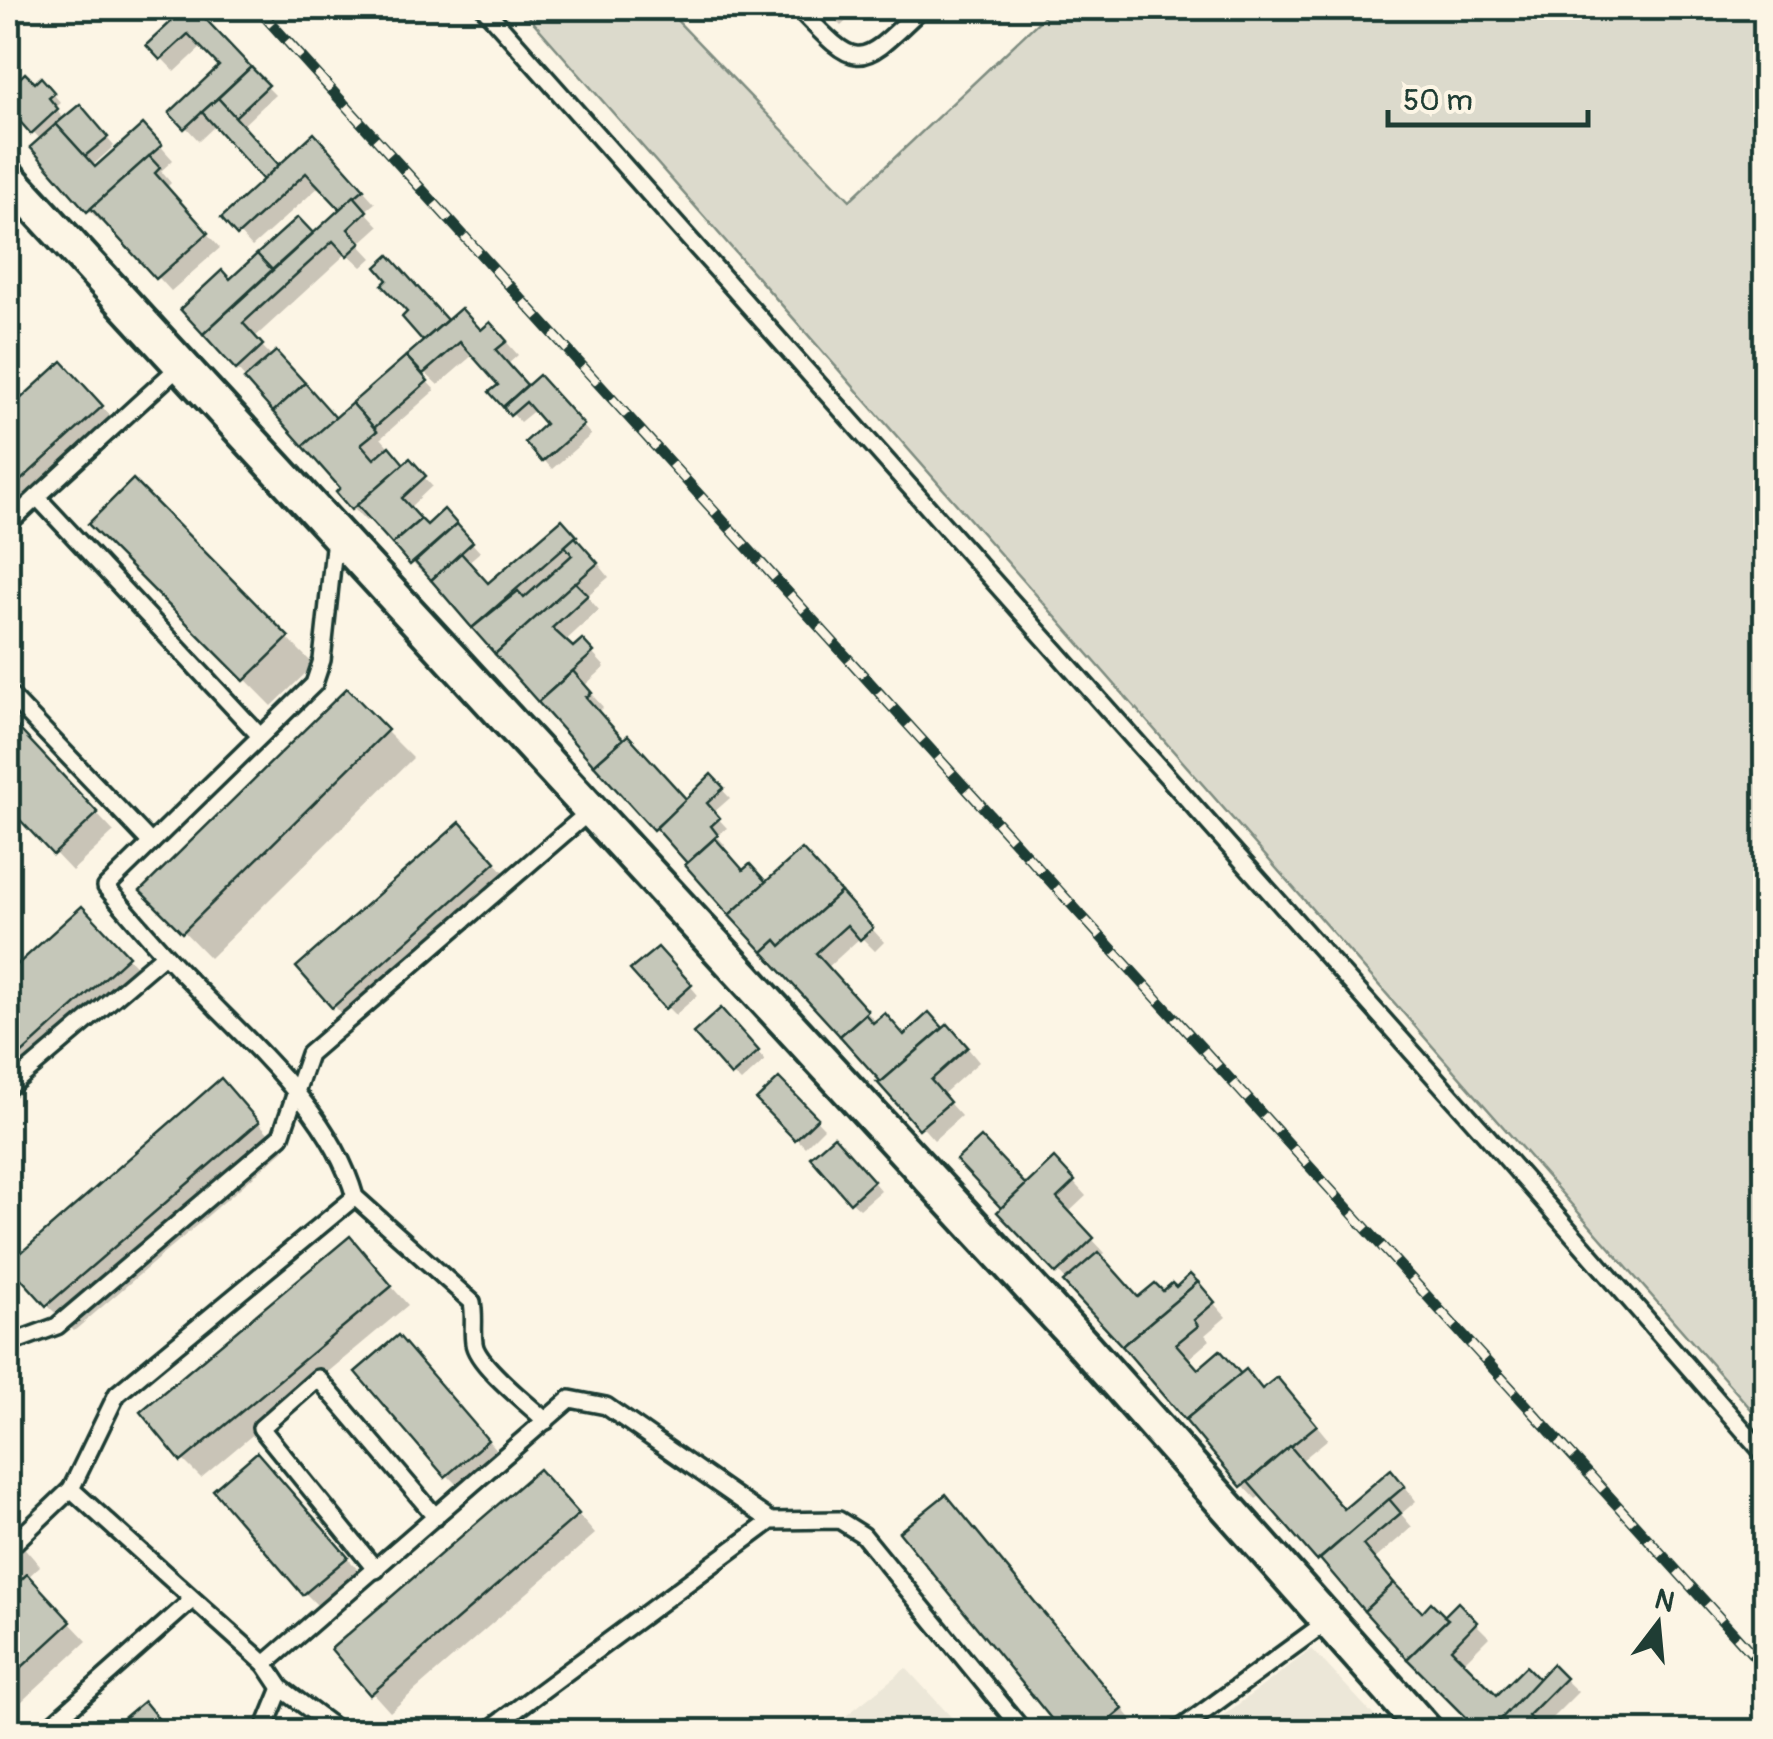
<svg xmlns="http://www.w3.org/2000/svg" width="1773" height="1739" font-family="Pangolin,sans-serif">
<rect width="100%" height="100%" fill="#fcf5e5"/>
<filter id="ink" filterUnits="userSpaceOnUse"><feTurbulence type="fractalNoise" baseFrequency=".01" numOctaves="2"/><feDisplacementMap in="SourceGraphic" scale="20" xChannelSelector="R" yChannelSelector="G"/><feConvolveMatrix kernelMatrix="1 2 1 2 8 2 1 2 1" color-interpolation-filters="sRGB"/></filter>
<g filter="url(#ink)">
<g fill="#ece7d8">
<path d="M1312,1649L1388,1731L1201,1732Z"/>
<path d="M906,1668L964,1731H827Z"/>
</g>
<path fill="#dcdacc" stroke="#7e8c80" stroke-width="2.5" d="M521,8H665L850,200L1053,8H1765V1425Z"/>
<g fill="#0003">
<path d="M190,8L275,95L241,127L279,168L327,150L375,203L365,211L379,226L359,244L372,258L362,267L347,253L254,338L336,421L427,341L405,317L410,312L398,266L448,323L503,338L518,355L507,365L528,388L548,386L591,435L552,469L544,460L549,424L536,409L520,422L493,392L502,385L474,354L438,385L422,370L419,373L435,390L381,438L405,466L410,462L432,486L409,508L427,528L452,521L480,552L467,563L489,586L575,535L609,577L587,596L599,610L564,642L573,650L582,642L605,667L584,686L603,707L598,712L686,802L711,778L730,798L713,813L727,828L717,836L725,845L722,848L743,873L766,885L815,866L884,942L875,951L861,937L827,968L877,1023L904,1037L929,1016L944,1031L961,1040L979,1062L942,1095L961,1116L934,1140L433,579L424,569L421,572L371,517L366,521L353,508L340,493L344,489L184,309L231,282L298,220L314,237L343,210L321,185L252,247L225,218L267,180L216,125L199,141L173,113L222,67L203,46L175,72L149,45Z"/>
<path d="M823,8H860L841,26Z"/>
<path d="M25,76L35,86L49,89L61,103L55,108L65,120L88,116L114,146L92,166L95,170L156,141L173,160L161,171L171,183L166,188L220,248L171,291L106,220L102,223L89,210L41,140L8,104V92Z"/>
<path d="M62,364L119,425L8,526V413Z"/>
<path d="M133,483L314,665L272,706L92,524Z"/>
<path d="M347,692L413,758L210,958L144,891Z"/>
<path d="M8,720L114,832L72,871L8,804Z"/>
<path d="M478,843L512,881L352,1024L334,1006Z"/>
<path d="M82,909L145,976L8,1100V976Z"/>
<path d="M666,958L698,995L675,1015L667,1007Z"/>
<path d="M729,1020L765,1060L741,1082L733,1074Z"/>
<path d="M779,1081L824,1128L805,1147L759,1100Z"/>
<path d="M221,1082L284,1150L74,1331L47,1305Z"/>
<path d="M843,1147L881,1191L860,1209L851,1201Z"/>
<path d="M960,1161L1026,1188L1067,1175L1086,1196L1068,1213L1105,1253L1100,1258L1139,1300L1176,1290L1203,1291L1226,1317L1205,1335L1210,1340L1188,1359L1199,1372L1242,1376L1263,1391L1290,1393L1328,1439L1301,1461L1345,1511L1404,1485L1416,1501L1401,1514L1412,1527L1374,1560L1422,1615L1444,1619L1458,1606L1489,1637L1462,1664L1497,1698L1538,1682L1552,1667L1578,1692L1539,1731L1366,1609L1263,1494L1256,1499L1243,1485L1068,1282L1001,1212L1005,1208Z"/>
<path d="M350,1240L408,1305L201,1478L183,1460Z"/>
<path d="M415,1356L504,1459L465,1493L447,1475Z"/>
<path d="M275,1473L364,1577L323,1611L305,1593Z"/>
<path d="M557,1490L595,1534L390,1712L334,1650Z"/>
<path d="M946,1497L1139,1728L1135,1732H1065Z"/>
<path d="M8,1529L40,1566L27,1578L87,1641L8,1714Z"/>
</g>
<g fill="#c5c7b9" stroke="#1f3d34" stroke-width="2.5">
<path d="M186,8H195L251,67L184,129L169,113L219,66L188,34L160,60L146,45Z"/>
<path d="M251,67L269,85L235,117L218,98Z"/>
<path d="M25,73L35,83L41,77L55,93L49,98L58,109L31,134L8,108V89Z"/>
<path d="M218,98L279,165L263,180L202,112Z"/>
<path d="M80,104L108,137L85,156L56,124Z"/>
<path d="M56,124L95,167L143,124L162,145L87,212L30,147Z"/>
<path d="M314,133L364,189L340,209L306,173L237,236L221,218Z"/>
<path d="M149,156L160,168L155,173L208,233L156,279L91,208Z"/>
<path d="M354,196L367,211L348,229L361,243L347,256L333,241L243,323L263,345L236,370L203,334Z"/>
<path d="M298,217L313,233L272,270L257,254Z"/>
<path d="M257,254L272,270L203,334L180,309L222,270L230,279Z"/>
<path d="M389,255L447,320L423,341L402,317L407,312L382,285L387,280L376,267Z"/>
<path d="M461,308L481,330L490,322L507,341L496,350L527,385L503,407L489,392L498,385L460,342L423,374L406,356Z"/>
<path d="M276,351L305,383L273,412L244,379Z"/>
<path d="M406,356L428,381L374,428L352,403Z"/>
<path d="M62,361L103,406L8,492V410Z"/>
<path d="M539,375L584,425L542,462L525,442L545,424L526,402L510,416L503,407Z"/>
<path d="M305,383L336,418L303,446L273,412Z"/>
<path d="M352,403L377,431L361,444L374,459L389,446L404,464L351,510L336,492L340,488L303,446Z"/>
<path d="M410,458L426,476L402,498L421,519L392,544L357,505Z"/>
<path d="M133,479L289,637L244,681L88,524Z"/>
<path d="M444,509L457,524L410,565L392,544L421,519L427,525Z"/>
<path d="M562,519L577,536L472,628L431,580L461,553L488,583Z"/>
<path d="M457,524L473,542L431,580L415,562Z"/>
<path d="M575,537L598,563L495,654L472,628L518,591L524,598L572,555L565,546Z"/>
<path d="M575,582L588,595L552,628L573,647L582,639L594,652L538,702L495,654Z"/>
<path d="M573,671L592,693L586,697L623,739L594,765L538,702Z"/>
<path d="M347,688L388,730L182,933L140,891Z"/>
<path d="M8,717L98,813L53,855L8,807Z"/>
<path d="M628,735L687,800L653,830L594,765Z"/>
<path d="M711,774L724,788L707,803L720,818L711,826L718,835L687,863L656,828Z"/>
<path d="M460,822L496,862L332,1008L296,967Z"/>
<path d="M715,838L743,870L750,864L766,882L729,915L685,865Z"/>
<path d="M802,849L841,892L781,946L776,940L763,952L729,915Z"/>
<path d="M841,892L873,928L860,940L847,925L816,953L868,1011L840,1036L763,952L776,940L781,946Z"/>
<path d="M82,906L129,956L8,1066V973Z"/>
<path d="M658,947L692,985L665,1009L630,970Z"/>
<path d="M721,1008L759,1051L731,1076L693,1033Z"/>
<path d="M929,1012L943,1028L881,1082L840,1036L865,1014L873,1023L885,1013L904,1035Z"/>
<path d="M948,1024L968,1047L931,1080L950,1102L919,1129L877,1082H881Z"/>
<path d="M221,1078L259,1122L46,1306L8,1264Z"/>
<path d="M779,1078L818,1118L795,1140L756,1100Z"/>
<path d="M834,1136L874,1181L850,1203L810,1157Z"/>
<path d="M981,1137L1026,1185L1001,1208L956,1160Z"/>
<path d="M1054,1158L1075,1181L1057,1198L1094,1238L1056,1274L997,1212Z"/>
<path d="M350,1236L392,1286L181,1462L140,1412Z"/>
<path d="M1098,1252L1138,1297L1155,1283L1163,1291L1172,1283L1176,1287L1190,1274L1198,1282L1122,1346L1063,1282Z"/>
<path d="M1198,1282L1215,1302L1194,1320L1198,1326L1176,1344L1198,1369L1220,1350L1241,1374L1185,1420L1122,1346Z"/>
<path d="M398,1335L488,1440L445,1477L355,1372Z"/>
<path d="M1246,1369L1262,1389L1277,1377L1317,1425L1241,1487L1185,1420Z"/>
<path d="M1290,1446L1344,1509L1391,1469L1405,1486L1317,1561L1248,1482Z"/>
<path d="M257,1452L348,1557L303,1595L213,1490Z"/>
<path d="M539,1469L579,1514L370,1695L331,1649Z"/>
<path d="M946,1494L1123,1709L1096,1732H1062L899,1532Z"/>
<path d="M1389,1499L1401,1513L1363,1545L1394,1583L1364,1611L1320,1559Z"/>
<path d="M27,1574L71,1622L8,1680V1592Z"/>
<path d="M1394,1583L1422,1612L1431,1602L1448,1619L1407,1659L1364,1611Z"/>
<path d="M1458,1602L1477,1622L1451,1649L1497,1695L1526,1666L1540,1680L1489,1732H1480L1407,1659L1448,1619L1444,1616Z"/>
<path d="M1552,1664L1566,1678L1528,1716L1543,1732H1489Z"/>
<path d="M144,1701L169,1732H107Z"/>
</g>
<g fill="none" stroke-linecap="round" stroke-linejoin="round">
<g stroke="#1f3d34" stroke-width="22">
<g id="lane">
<path d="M484,8L1486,1135L1766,1456"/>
<path d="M798,8C860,73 858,69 922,8"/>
<path d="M37,497L181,365"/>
<path d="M8,524L37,497L260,736"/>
<path d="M335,538L322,660L314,684L106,887C133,918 159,950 188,979C248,1042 331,1111 355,1197L472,1302C475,1317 472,1329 474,1343C476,1364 529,1405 546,1421"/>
<path d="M8,693L151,843"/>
<path d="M8,1088L164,955"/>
<path d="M8,1344L57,1326L281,1136L309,1054L590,811"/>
<path d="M71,1489L117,1394L355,1197"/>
<path d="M8,1549L71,1489L265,1664L281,1688L340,1732"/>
<path d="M376,1570L261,1428L318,1378L436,1517"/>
<path d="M265,1664L570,1399L606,1406L771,1521"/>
<path d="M43,1732L192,1600"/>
<path d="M263,1732L281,1688"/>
<path d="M486,1732L771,1521L839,1520L863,1535L1024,1732"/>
<path d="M1176,1732L1329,1620"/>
</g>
</g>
<g stroke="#1f3d34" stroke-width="40">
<path id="street" d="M8,177L1085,1347L1427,1732"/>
</g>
<use href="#lane" stroke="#fcf5e5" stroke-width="15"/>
<use href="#street" stroke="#fcf5e5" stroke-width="32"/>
<g stroke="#1f3d34" stroke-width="11">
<path id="rail" d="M257,8L1766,1669"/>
</g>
<use href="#rail" stroke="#fcf5e5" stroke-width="8" stroke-dasharray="22" stroke-linecap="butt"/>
</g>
</g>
<rect width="1773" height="1739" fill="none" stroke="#fcf5e5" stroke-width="40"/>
<rect x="20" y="20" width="1733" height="1699" fill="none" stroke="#1f3d34" stroke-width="4" filter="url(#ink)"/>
<g transform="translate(1658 1624) rotate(16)" stroke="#fcf5e5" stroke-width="8" paint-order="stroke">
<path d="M0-8L18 38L0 25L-18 38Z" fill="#1f3d34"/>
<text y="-15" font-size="28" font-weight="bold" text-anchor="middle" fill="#1f3d34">N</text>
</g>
<path d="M1388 110v15h200v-15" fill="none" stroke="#1f3d34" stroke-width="5"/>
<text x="1403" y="110" font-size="30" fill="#1f3d34" stroke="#fcf5e5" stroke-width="8" paint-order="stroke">50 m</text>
</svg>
